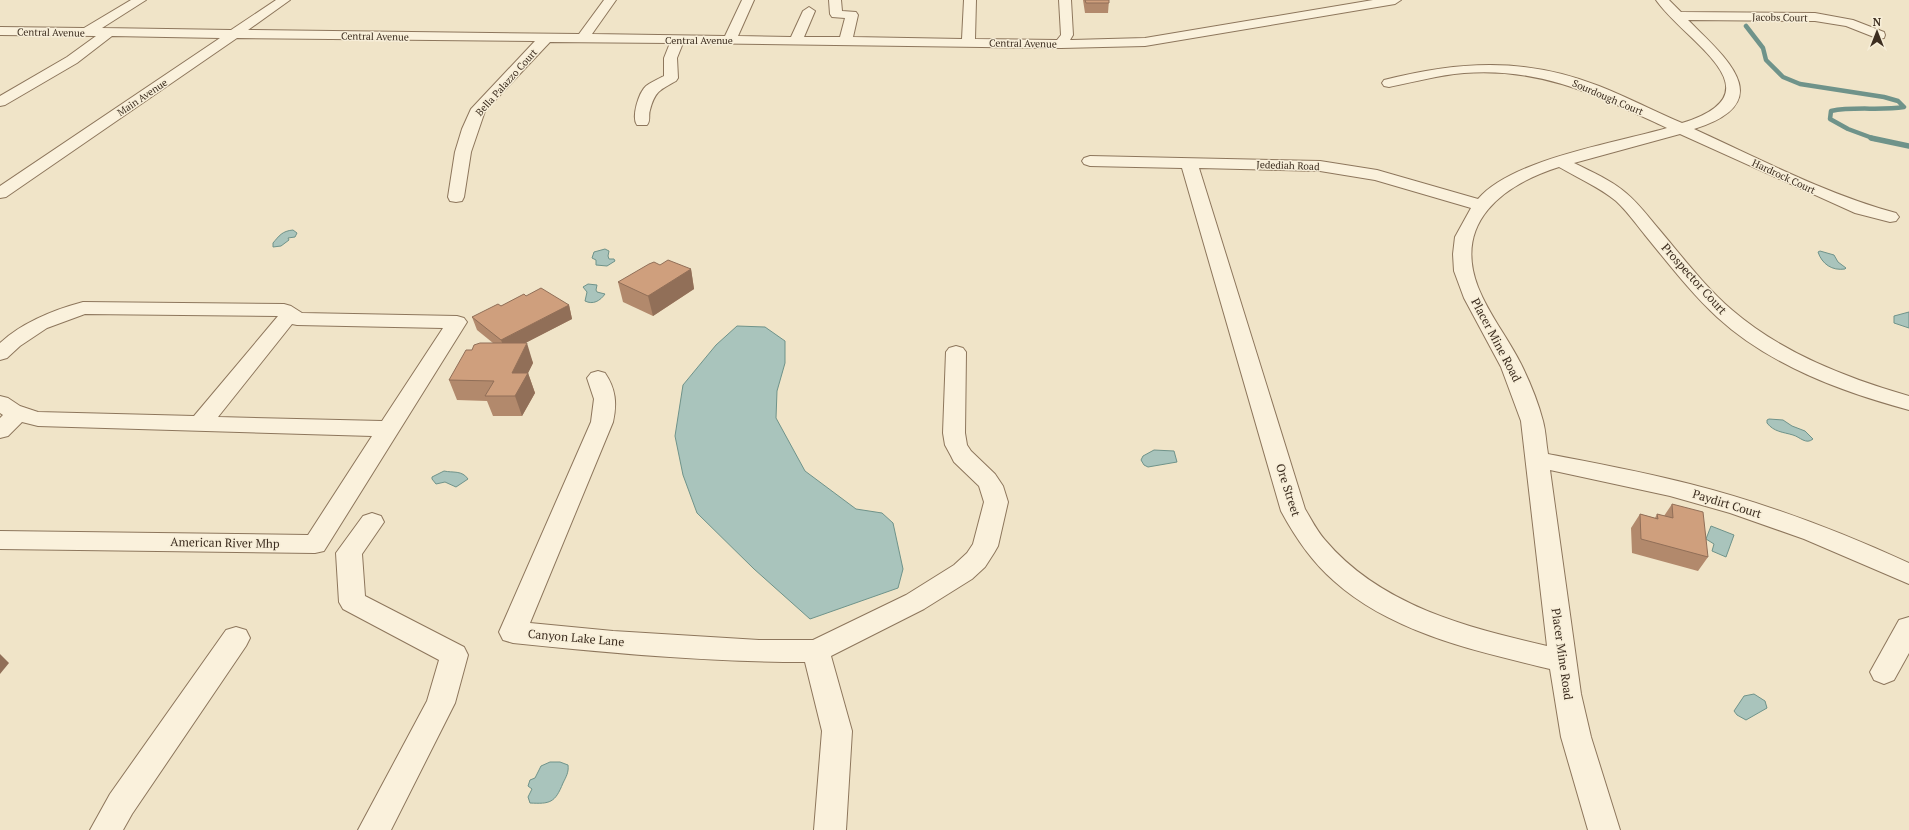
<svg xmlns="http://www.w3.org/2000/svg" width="1909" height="830" font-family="'PT Serif',serif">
<rect width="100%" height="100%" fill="#f0e4c8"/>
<g fill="#a9c4bc" stroke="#6f938a">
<path d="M293,230L297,233L295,237L288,238L289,240L281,246L273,247V243C279,236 282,231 293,230Z"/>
<path d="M605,249L609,251L608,256L609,259H614L615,261L607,266L596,265V260L592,258L594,252Z"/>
<path d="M1820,251L1834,255L1838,262L1846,268L1845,269C1832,271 1822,264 1818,252Z"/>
<path d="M588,284L597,285L596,290L597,292L605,294C600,301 593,305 585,301L587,292L583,287Z"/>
<path d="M1909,312V328L1894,323V316Z"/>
<path d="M737,326L765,327L785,341V363L777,391L776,418L805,471L856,509L882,513L893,523L903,569L898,588L810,619L754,569L697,513L683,475L675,436L683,385L716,345Z"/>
<path d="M1769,419L1783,420L1792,426L1805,431L1813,439C1806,445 1800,437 1793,435C1783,432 1774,432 1767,423V420Z"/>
<path d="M1154,450L1174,451L1177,462L1148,467L1144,465L1141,460L1143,456Z"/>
<path d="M444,471C453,473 462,470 468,479L456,487L445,482L436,484L432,479V477Z"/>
<path d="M1711,526L1734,535L1726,557L1712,551L1714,544L1706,539Z"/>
<path d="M1754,694L1765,701L1767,708L1746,720L1737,715L1734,711L1744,696Z"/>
<path d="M550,762H560L568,765C569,772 566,777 563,783C555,803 550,804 530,803L528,797L532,789L528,786L530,780L535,778L541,766Z"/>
</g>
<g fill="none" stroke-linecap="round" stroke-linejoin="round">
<path stroke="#6f938a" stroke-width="4.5" d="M1746,26L1763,48L1766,60L1783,77L1800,84L1884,97L1898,101L1904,107C1880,111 1855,106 1831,111L1830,119L1848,129L1875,139"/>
<path stroke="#6f938a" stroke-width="5.5" d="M1871,138L1909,146"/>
<g stroke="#8d765c" stroke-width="2">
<g id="minor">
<path d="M131,0H146L102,28L231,30L276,0H290L248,30L579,34L604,0H616L592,34L725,36L742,0H754L738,36L791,37L803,11L809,7L815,11L804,37H840L845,18L832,17L830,14L829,0H841L842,11L856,12L858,15L853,37L962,39L964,0H976L975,39L1057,40L1061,35L1059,0H1071L1073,35L1070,40H1072L1145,38L1373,0H1401L1395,4L1145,46L1061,48L683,43L677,58L678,78L676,81C660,90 655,91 650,110C648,115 651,120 647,125H637C631,117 639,92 646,86C651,82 658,79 664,76V58L670,43L550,42L485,111L471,152L464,197L462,201L456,202L450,201L448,197L455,152L462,129L471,109L535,41L237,38L6,197L0,198V186L220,38L112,36L77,63L5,105L0,106V96L67,57L96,36L0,35V27L84,28Z"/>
<path d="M1656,0H1669L1681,12L1815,13L1853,20L1884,32L1885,35L1884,38L1879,39L1846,26L1815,21L1688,20C1726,58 1780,102 1694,129C1760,159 1826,194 1896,213L1899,217L1896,221L1890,222L1855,213L1680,134L1574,163C1592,172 1611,180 1626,193C1638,203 1647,215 1657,227C1681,255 1704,286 1732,310C1782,353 1847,378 1909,396V410C1842,392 1769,365 1717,317C1691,293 1668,263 1645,235C1636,224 1627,211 1616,201C1599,187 1578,178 1559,167C1503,185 1453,222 1478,287C1489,315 1508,338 1521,364C1530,382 1538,402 1543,421C1546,432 1546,443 1548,454C1595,463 1643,472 1690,484C1765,503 1839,531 1909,563V584L1804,539L1730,513L1670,496L1550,470L1581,694L1591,737L1620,830H1588L1561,737L1550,669C1476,651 1392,633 1334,581C1312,562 1295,537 1281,511L1182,168L1090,166L1084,164L1082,161L1084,158L1090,156L1320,161L1377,170L1478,199C1512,159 1616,143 1667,128C1598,96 1542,67 1464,73C1439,75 1414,82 1389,87L1384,86L1382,83L1384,80C1459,61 1525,57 1599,86C1627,97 1654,111 1682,123C1782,92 1685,42 1656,0ZM1199,168L1320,171L1375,180L1471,208L1455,237L1453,254L1454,271L1464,298L1501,367L1521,421L1547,646C1466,627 1381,606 1325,540C1317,531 1311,519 1305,509Z"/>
<path d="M83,302L284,304L291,306L302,313L457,316L464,318L467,322L324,551L315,553L0,549V531L308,535L372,436L38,426L22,422L8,436L0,438V418L3,415L0,413V396L8,398L20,406L38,412L194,416L278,316L85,314L47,328L20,346L7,358L0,360V343C23,322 53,310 83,302ZM292,324L297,325L443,328L382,421L218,417Z"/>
<path d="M956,346L963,348L966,352L965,433L967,445L971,451L995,474L1003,486L1008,502L998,546L994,553L985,567L972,579L924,609L831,656L852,731L846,830H814L822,731L805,662C707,662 610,653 513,643L503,640L499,632L591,422L594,399L587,378L591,373L598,371L605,373C616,389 617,404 613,422L530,623L613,631L759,640H813L906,595L954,565L967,553L973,544L984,502L979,486L954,462L951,456L945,445L943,433L946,352L949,348Z"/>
<path d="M372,513L381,516L384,522L362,554L365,596L464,647L468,655L455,703L391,830H358L427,701L439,660L343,609L339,602L336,553L363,516Z"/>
<path d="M1909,617V653L1894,680L1884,684L1874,680L1870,672L1899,620Z"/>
<path d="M236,627L246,630L250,638L246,646L132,814L123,830H90L110,794L226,630Z"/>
</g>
</g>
<use href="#minor" fill="#faf1dc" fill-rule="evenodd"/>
</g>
<g fill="#b2896c">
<path d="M1083,0H1109L1108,13H1085Z"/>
<path d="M660,265L691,269L694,289L653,316L623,302L618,282Z"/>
<path d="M526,296L569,305L572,319L525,343L533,363L528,373L535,393L522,416H493L487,401L457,400L449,380L472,350L493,343L477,330L472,317Z"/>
<path d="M1672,504L1708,557L1698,571L1632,553L1631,528L1640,514L1655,518L1657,514L1664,516Z"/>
</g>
<g fill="#916f58">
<path d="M691,269L694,289L653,316L648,296Z"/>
<path d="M569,305L572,319L506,353L501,340Z"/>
<path d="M527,343L533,363L528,373L535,393L522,416L515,396L512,373Z"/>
<path d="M0,654L9,663L0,674Z"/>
</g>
<g fill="#cf9f7d" stroke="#916f58">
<path d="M1085,0H1109V3H1086Z"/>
<path d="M668,260L691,269L648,296L618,282L649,264L654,262L660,265Z"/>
<path d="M541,288L569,305L501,340L472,317L498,304L501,306L524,294L526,296Z"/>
<path d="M480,343H527L512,373H528L515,396H485L494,381L449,380L466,350H472L474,345Z"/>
<path d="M1672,504L1703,512L1708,557L1641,539L1640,514L1658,519L1657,514L1673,518Z"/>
</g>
<g text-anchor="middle" stroke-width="3" stroke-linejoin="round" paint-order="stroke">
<g font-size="10" fill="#3d2e20" stroke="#f7eed8">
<text transform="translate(1780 17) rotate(1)" y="4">Jacobs Court</text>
<text transform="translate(51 32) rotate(1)" y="4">Central Avenue</text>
<text transform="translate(375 36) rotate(1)" y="4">Central Avenue</text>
<text x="699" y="44">Central Avenue</text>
<text transform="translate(1023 43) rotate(1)" y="4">Central Avenue</text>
<text transform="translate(506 82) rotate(-48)" y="4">Bella Palazzo Court</text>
<text transform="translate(142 97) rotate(-34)" y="4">Main Avenue</text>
<text transform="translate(1608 97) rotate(23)" y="4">Sourdough Court</text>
<text transform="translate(1288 165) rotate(2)" y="4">Jedediah Road</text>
<text transform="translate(1784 176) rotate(25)" y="4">Hardrock Court</text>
</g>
<g font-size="12" fill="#3d2e20" stroke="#f7eed8">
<text transform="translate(1694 279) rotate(48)" y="4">Prospector Court</text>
<text transform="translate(1496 340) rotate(62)" y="4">Placer Mine Road</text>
<text transform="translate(1288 490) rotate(72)" y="4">Ore Street</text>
<text transform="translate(1727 504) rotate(17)" y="4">Paydirt Court</text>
<text transform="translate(225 543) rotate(1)" y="4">American River Mhp</text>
<text transform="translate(576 638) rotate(5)" y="4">Canyon Lake Lane</text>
<text transform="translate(1562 654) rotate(82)" y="4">Placer Mine Road</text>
</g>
</g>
<g transform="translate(1877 32)" stroke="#f7eed8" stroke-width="3" paint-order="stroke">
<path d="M0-3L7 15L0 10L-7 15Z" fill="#3d2e20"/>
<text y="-6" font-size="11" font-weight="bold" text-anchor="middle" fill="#3d2e20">N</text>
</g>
</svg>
